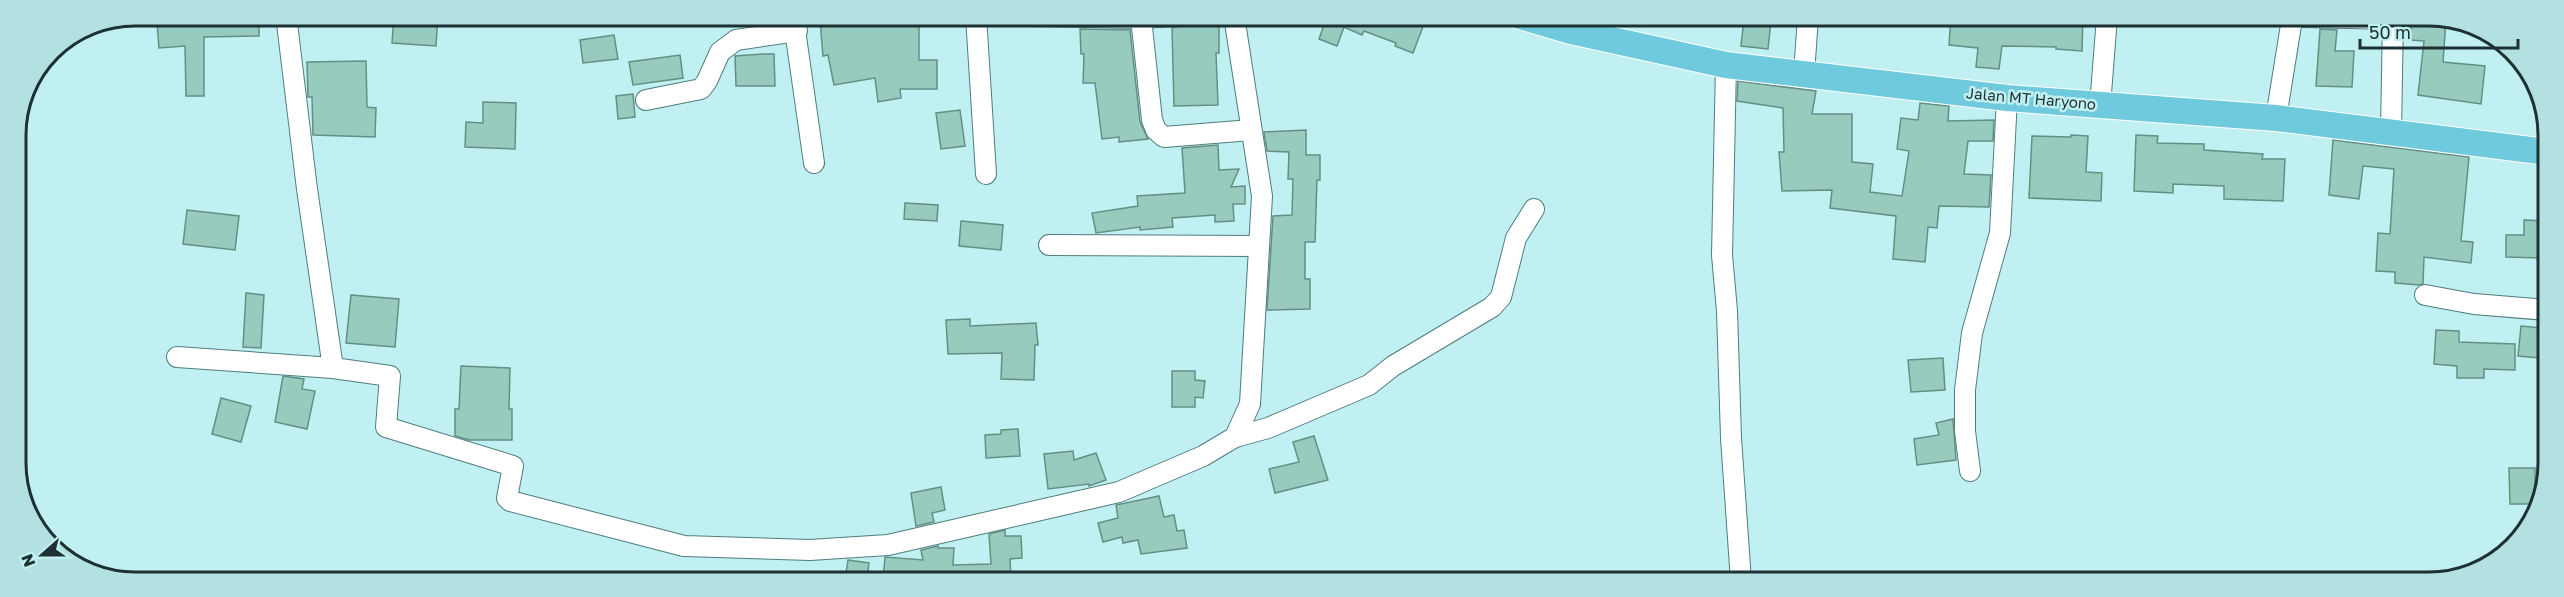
<svg xmlns="http://www.w3.org/2000/svg" width="2564" height="597" font-family="'Golos Text',sans-serif">
<rect width="100%" height="100%" fill="#c0f0f1"/>
<g fill="#96cbbd" stroke="#658f85" stroke-width="1.5">
<path d="M217,15H259V36L204,37V96H186L185,46L159,48L157,23L217,19Z"/>
<path d="M394,15H438L436,46L392,43Z"/>
<path d="M1321,16H1427L1413,53L1395,46L1396,43L1364,31L1362,35L1344,27L1337,46L1319,39L1326,19Z"/>
<path d="M861,17V20H919V60H937V89H900L901,98L878,102L875,78L834,85L828,55L823,56L820,20Z"/>
<path d="M1951,17H2083L2082,51L2056,49V47L2002,46L1999,69L1976,67L1978,48L1949,45Z"/>
<path d="M2412,17L2446,20L2443,62L2485,66L2481,104L2418,95L2424,41L2410,40Z"/>
<path d="M1744,18L1771,21L1768,49L1741,46Z"/>
<path d="M1185,20H1219V53H1216L1218,105L1174,106L1172,28L1180,26Z"/>
<path d="M1080,29L1130,30L1140,122L1148,139L1119,142V137L1102,139L1095,83H1083L1084,54H1081Z"/>
<path d="M2320,29L2337,30L2335,51H2354L2352,87L2316,86Z"/>
<path d="M614,35L618,59L583,63L580,40Z"/>
<path d="M763,54H774L775,86H736L735,56Z"/>
<path d="M680,55L683,78L633,85L629,62Z"/>
<path d="M366,61L367,107L376,108L375,137L313,135L312,97H308L307,62Z"/>
<path d="M1738,81L1816,91L1812,114H1852V162L1873,164L1870,192L1902,196L1909,151L1897,149L1901,118L1918,120L1920,103L1949,106L1948,121L1994,120L1993,141H1968L1964,174L1991,175L1989,207L1939,206L1937,228L1928,227L1925,262L1893,259L1896,216L1830,208L1832,190L1782,191L1779,152H1784L1783,108L1737,101Z"/>
<path d="M633,94L635,117L618,119L616,96Z"/>
<path d="M483,102L516,103L515,149L465,147L466,122L483,123Z"/>
<path d="M960,110L965,146L941,149L936,113Z"/>
<path d="M1306,130V155H1320V180H1317L1315,242H1305V279H1310V309L1267,310L1273,216L1292,215L1293,179H1288L1289,152L1267,151L1264,132Z"/>
<path d="M2071,135L2088,136L2086,172L2102,173L2101,201L2029,198L2032,136L2071,137Z"/>
<path d="M2136,135L2158,136L2157,143L2204,144V150L2263,154L2262,159H2285L2283,201L2224,199V186L2173,184V193L2134,191Z"/>
<path d="M2333,140L2469,157L2461,241L2473,242L2471,263L2424,257L2423,284L2419,285L2395,283V272L2376,271L2378,233L2390,234L2394,169L2363,166L2359,199L2329,195Z"/>
<path d="M1218,145L1219,170L1239,169L1231,187L1245,186V204H1233L1234,221L1215,222V215L1172,218L1173,227L1140,230V227L1096,233L1092,213L1138,206L1137,196L1185,193L1182,148Z"/>
<path d="M905,203L938,205L937,221L904,219Z"/>
<path d="M187,210L239,216L235,250L183,244Z"/>
<path d="M2524,220L2547,221V258L2506,257V235H2524Z"/>
<path d="M961,221L1003,225L1001,250L959,246Z"/>
<path d="M246,293L264,295L261,348L243,347Z"/>
<path d="M351,295L399,299L395,347L346,343Z"/>
<path d="M970,319V326L1036,323L1038,345H1035L1034,380L1001,379L1002,353L948,354L946,320Z"/>
<path d="M2521,326L2543,328L2540,358L2518,356Z"/>
<path d="M2436,330L2459,331V342L2515,344V370L2484,369V378H2457V366L2434,364Z"/>
<path d="M1943,358L1945,390L1911,392L1908,360Z"/>
<path d="M461,366L510,368L509,409H512V440H469L455,436V409H459Z"/>
<path d="M1172,371H1195V380L1205,381L1203,398L1195,397V407H1172Z"/>
<path d="M283,376L304,379L302,389L315,391L307,429L275,422Z"/>
<path d="M221,398L251,406L241,442L212,434Z"/>
<path d="M1953,419L1956,460L1917,465L1914,439L1939,435L1936,423Z"/>
<path d="M1018,429L1020,456L986,458L985,435L1001,434V430Z"/>
<path d="M1314,436L1328,480L1275,493L1269,469L1299,462L1293,442Z"/>
<path d="M1073,451L1074,460L1096,453L1106,480L1089,486V484L1048,489L1044,454Z"/>
<path d="M2509,468H2535V504H2510Z"/>
<path d="M941,487L945,510L932,513L934,522L916,526L911,493Z"/>
<path d="M1159,496L1164,517L1174,515L1177,531L1184,530L1187,548L1141,554L1138,540L1123,543L1122,537L1103,542L1098,523L1118,518L1116,505Z"/>
<path d="M1005,530V536H1021L1022,558L1010,559L1011,581L883,580L885,557L923,560L921,550L938,546V548H954L953,565L991,564L989,534Z"/>
<path d="M848,560L869,563L867,580H845Z"/>
</g>
<g fill="none" stroke-linecap="round" stroke-linejoin="round">
<g stroke="#507d7e" stroke-width="22">
<g id="minor">
<path d="M286,15L307,189L333,368L390,376L386,427L513,466L507,498L510,501L684,546L810,550L888,545L1119,492L1203,456L1235,437L1250,404L1262,196L1234,16"/>
<path d="M793,16L814,163"/>
<path d="M976,16L986,174"/>
<path d="M1034,16L1141,18L1174,16"/>
<path d="M2305,17L2393,19"/>
<path d="M1141,18L1152,120L1156,130L1164,137L1251,130"/>
<path d="M1726,65L1722,255L1727,311L1731,438L1741,581"/>
<path d="M1804,74L1808,17"/>
<path d="M646,100L701,89L707,81L720,52L736,40L797,31"/>
<path d="M2100,106L2107,17"/>
<path d="M2276,118L2291,25L2295,18L2300,17"/>
<path d="M2391,132L2393,17"/>
<path d="M1049,245L1259,246"/>
<path d="M2425,295L2474,304L2547,310"/>
<path d="M177,357L333,368"/>
<path d="M1235,437L1268,428L1369,385L1393,366L1492,307L1501,297L1516,238L1534,209"/>
<path d="M1970,471L1965,431V390L1972,333L2000,233L2007,98"/>
</g>
</g>
<g stroke="#fff" stroke-width="28">
<path id="major" d="M1520,16L1571,31L1726,65L2007,98L2276,118L2547,152"/>
</g>
<use href="#minor" stroke="#fff" stroke-width="20"/>
<use href="#major" stroke="#70cadd" stroke-width="26"/>
</g>
<g text-anchor="middle" stroke-width="5" stroke-linejoin="round" paint-order="stroke">
<g font-size="15" fill="#1e3132" stroke="#c0f0f1">
<text transform="translate(2031 99) rotate(5)" y="5">Jalan MT Haryono</text>
</g>
</g>
<path d="M0 0H2564V597H0ZM135 26H2429A109 109 0 0 1 2538 135V463A109 109 0 0 1 2429 572H135A109 109 0 0 1 26 463V135A109 109 0 0 1 135 26Z" fill="#b3e1e2" fill-rule="evenodd"/>
<path fill="none" stroke="#1e3132" stroke-width="3" d="M135 26H2429A109 109 0 0 1 2538 135V463A109 109 0 0 1 2429 572H135A109 109 0 0 1 26 463V135A109 109 0 0 1 135 26Z"/>
<g transform="translate(42 555) rotate(249)" stroke="#c0f0f1" stroke-width="4.5" paint-order="stroke">
<path d="M0-4.5L10 22L0 15L-10 22Z" fill="#1e3132"/>
<text y="-9" font-size="16" font-weight="bold" text-anchor="middle" fill="#1e3132">N</text>
</g>
<path d="M2360 39v9h158v-9" fill="none" stroke="#1e3132" stroke-width="3"/>
<text x="2369" y="39" font-size="18" fill="#1e3132" stroke="#c0f0f1" stroke-width="4.5" paint-order="stroke">50 m</text>
</svg>
